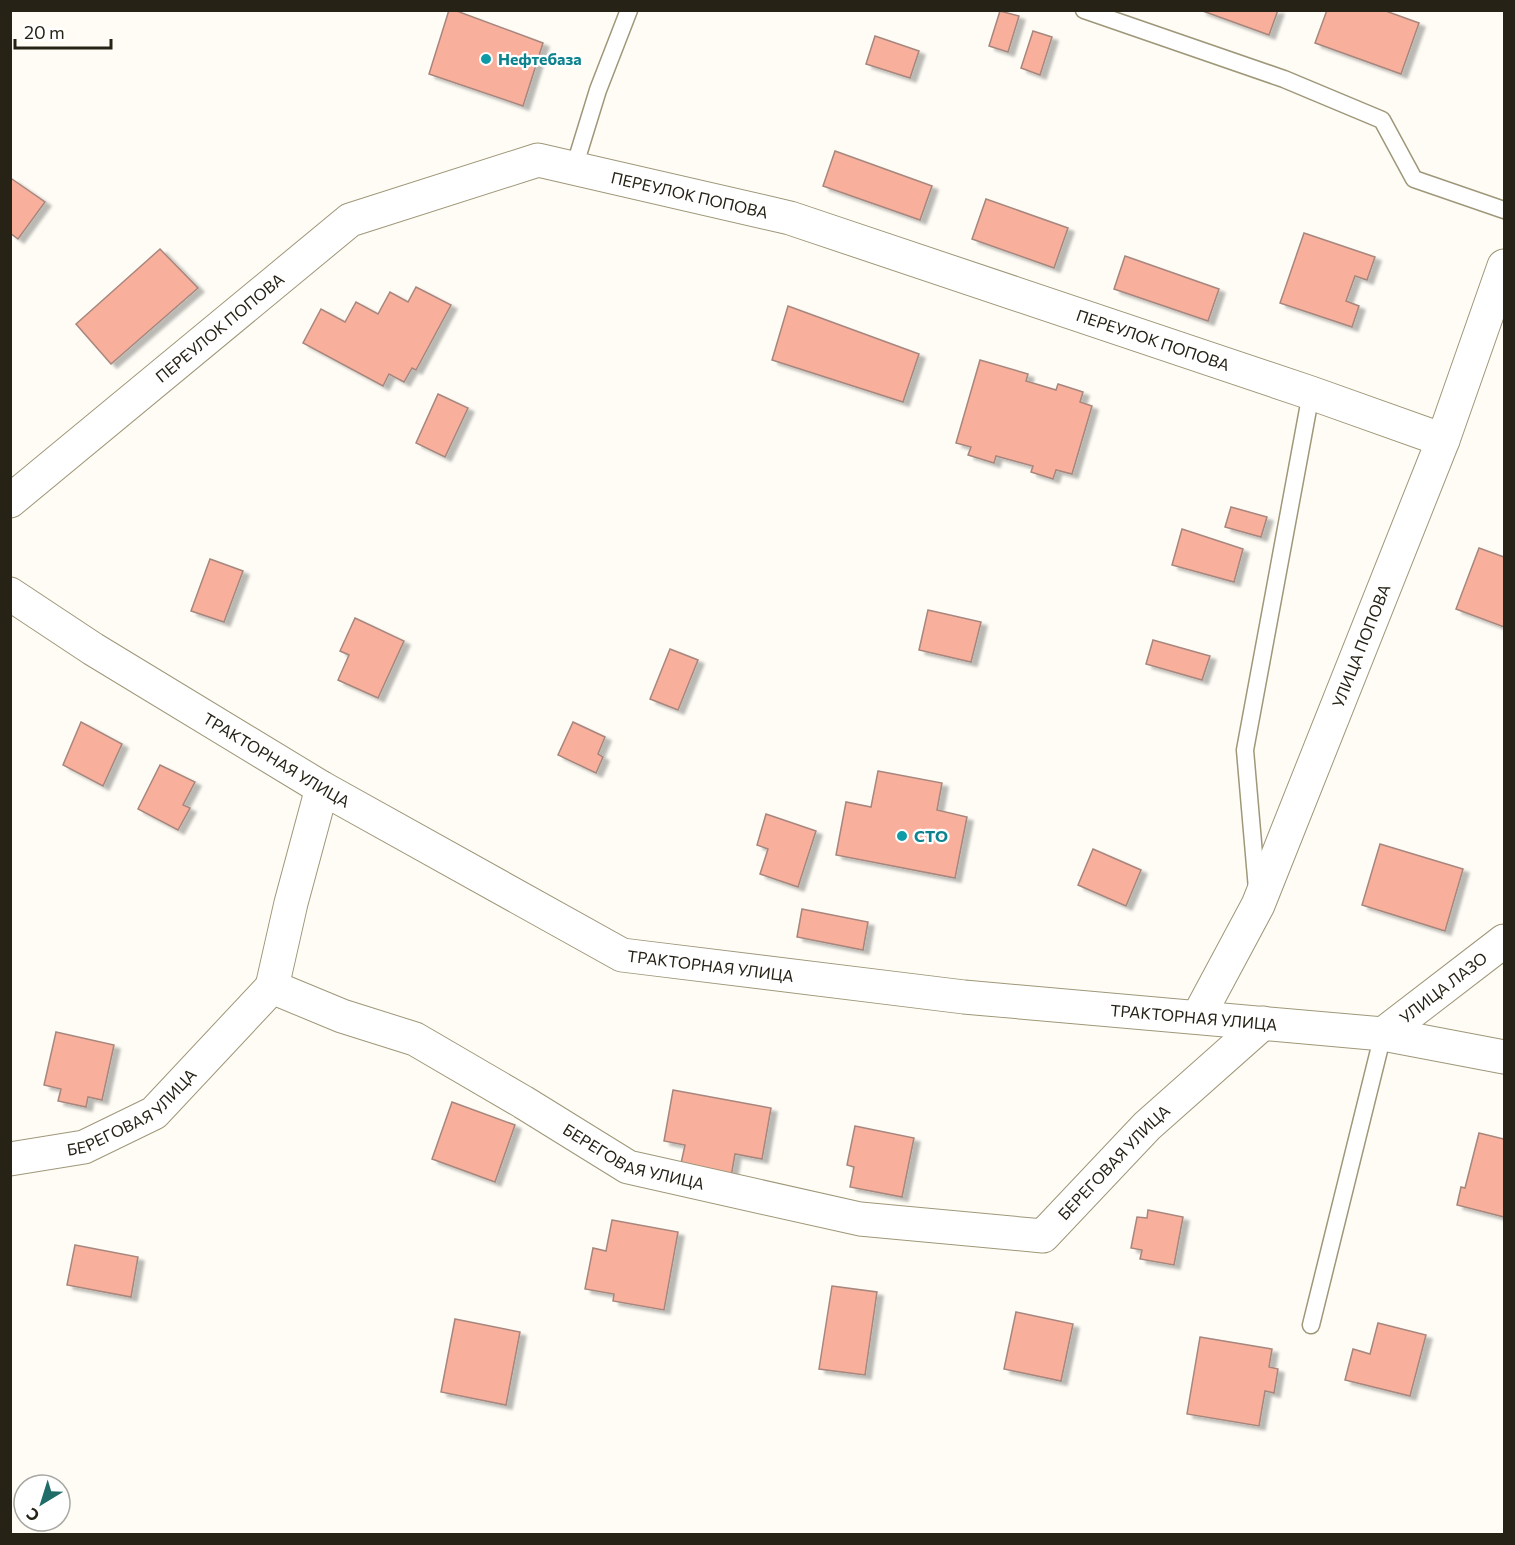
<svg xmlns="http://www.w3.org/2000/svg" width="1515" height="1545" font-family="Commissioner,sans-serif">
<defs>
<filter id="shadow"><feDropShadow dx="6" dy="4" stdDeviation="1.5" flood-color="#0004"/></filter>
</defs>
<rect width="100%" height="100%" fill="#fefcf5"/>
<g fill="#f8af9c" stroke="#a7867d" stroke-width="1.5" filter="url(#shadow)">
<path d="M449,10H454L543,43L523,106L429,74Z"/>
<path d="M1200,10H1278L1269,35Z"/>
<path d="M1327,10H1383L1419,23L1401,74L1315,43Z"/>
<path d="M1000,11L1019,16L1008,52L989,46Z"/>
<path d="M1033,31L1052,37L1040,75L1021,68Z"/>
<path d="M875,36L919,51L910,78L866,64Z"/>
<path d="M835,151L932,186L920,220L823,186Z"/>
<path d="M12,179L45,202L18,239L10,233V181Z"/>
<path d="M986,199L1068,228L1054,268L972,239Z"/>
<path d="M1304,233L1375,257L1367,280L1355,276L1346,301L1359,306L1352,327L1280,303Z"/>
<path d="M160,249L198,288L111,364L76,324Z"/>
<path d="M1125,256L1219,289L1208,321L1114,289Z"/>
<path d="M416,287L451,305L416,370L412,368L404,382L389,374L383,386L303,343L321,309L345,322L356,302L378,314L390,292L408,302Z"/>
<path d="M788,306L919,354L903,402L772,360Z"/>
<path d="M980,360L1028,374L1026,381L1056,390L1058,384L1083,392L1080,402L1092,406L1072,474L1056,470L1053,479L1031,472L1033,466L996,456L994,463L968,455L971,447L956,443Z"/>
<path d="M438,394L468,408L445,457L416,443Z"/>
<path d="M1231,507L1267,517L1261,537L1225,527Z"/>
<path d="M1182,529L1243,549L1234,582L1172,565Z"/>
<path d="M1479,548L1504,557V627L1456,609Z"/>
<path d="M210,559L243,571L224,622L191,611Z"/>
<path d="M928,610L981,622L971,662L919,650Z"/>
<path d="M355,618L404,641L378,698L338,680L349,655L340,651Z"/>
<path d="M1153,640L1210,656L1202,680L1146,664Z"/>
<path d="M670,649L698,660L678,710L650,699Z"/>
<path d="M81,722L122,744L103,786L63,765Z"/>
<path d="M573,722L605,737L598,754L603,757L596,773L558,755Z"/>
<path d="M160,765L195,782L183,805L190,808L178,830L138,809Z"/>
<path d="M878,771L942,783L937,810L967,817L955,878L836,855L846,802L871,807Z"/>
<path d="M766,814L816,831L798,887L760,874L768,849L757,845Z"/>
<path d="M1380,844L1463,869L1445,931L1362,905Z"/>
<path d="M1093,849L1141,870L1126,906L1078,885Z"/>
<path d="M802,909L868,922L863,950L797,937Z"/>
<path d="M56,1032L114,1045L102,1100L88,1097L86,1107L58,1101L61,1089L44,1085Z"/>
<path d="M673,1090L771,1108L762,1159L735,1154L731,1177L680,1168L685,1145L664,1141Z"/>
<path d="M452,1102L515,1125L495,1182L432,1159Z"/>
<path d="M855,1126L914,1138L902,1197L850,1187L854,1167L847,1165Z"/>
<path d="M1479,1133L1504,1139V1217L1457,1205L1461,1187L1465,1188Z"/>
<path d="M1148,1210L1183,1217L1174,1265L1140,1259L1142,1250L1131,1248L1137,1217L1147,1218Z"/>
<path d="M612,1220L678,1232L664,1310L613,1301L614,1294L585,1289L593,1248L606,1251Z"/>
<path d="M75,1245L138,1257L131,1297L67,1285Z"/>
<path d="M832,1286L877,1292L865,1375L819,1369Z"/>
<path d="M1016,1312L1073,1324L1061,1381L1004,1369Z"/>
<path d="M455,1319L520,1332L506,1405L441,1392Z"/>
<path d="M1378,1323L1426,1335L1410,1396L1345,1380L1353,1349L1370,1354Z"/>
<path d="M1200,1337L1272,1349L1269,1367L1278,1369L1274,1393L1265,1391L1259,1426L1187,1414Z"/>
</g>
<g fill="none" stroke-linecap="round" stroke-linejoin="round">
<g stroke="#9f9779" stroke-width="19">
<g id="service">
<path d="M1084,10L1284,79L1382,120L1414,179L1504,210"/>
<path d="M574,168L598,90L629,10"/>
<path d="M1257,889L1245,750L1311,393"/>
<path d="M1311,1325L1383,1034"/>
</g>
</g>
<g stroke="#9f9779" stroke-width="35">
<g id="minor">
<path id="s1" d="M10,501L350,220L538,160L790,218L1311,393L1443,440"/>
<path d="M272,987L291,903L322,788"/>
<path id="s2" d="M1383,1034L1504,941"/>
<path id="s3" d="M10,1159L84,1147L154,1113L272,987L342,1016L415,1039L523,1102L628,1167L860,1219L1043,1236L1147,1126L1263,1023"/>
</g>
</g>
<g stroke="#9f9779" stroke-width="35">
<g id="tertiary">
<path id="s4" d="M10,594L93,649L322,788L622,955L964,997L1383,1034L1504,1057"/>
<path id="s5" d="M1198,1017L1258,905L1443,440L1504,266"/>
</g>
</g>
<use href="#service" stroke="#fff" stroke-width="16"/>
<use href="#minor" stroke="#fff" stroke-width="33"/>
<use href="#tertiary" stroke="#fff" stroke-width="33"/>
</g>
<g fill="#0f9aa8" stroke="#fff" stroke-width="2">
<circle cx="486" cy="59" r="6"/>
<circle cx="902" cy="836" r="6"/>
</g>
<g text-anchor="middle" stroke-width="4.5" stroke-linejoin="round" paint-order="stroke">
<g font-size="16" font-weight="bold" fill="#0d838f" stroke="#fff" text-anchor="start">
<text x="498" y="65">Нефтебаза</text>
<text x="914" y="842">СТО</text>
</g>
<g font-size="16" fill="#262216" stroke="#fff">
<text dy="6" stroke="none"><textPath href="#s1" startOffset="794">ПЕРЕУЛОК ПОПОВА</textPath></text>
<text dy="6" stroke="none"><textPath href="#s1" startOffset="272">ПЕРЕУЛОК ПОПОВА</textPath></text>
<text dy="6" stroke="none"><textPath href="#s1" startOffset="1280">ПЕРЕУЛОК ПОПОВА</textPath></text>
<text dy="6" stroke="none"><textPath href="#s5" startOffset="406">УЛИЦА ПОПОВА</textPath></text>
<text dy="6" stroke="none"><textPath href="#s4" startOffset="314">ТРАКТОРНАЯ УЛИЦА</textPath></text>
<text dy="6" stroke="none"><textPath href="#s4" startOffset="800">ТРАКТОРНАЯ УЛИЦА</textPath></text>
<text dy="6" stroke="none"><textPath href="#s2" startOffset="76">УЛИЦА ЛАЗО</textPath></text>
<text dy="6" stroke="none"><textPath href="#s4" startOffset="1286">ТРАКТОРНАЯ УЛИЦА</textPath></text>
<text dy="6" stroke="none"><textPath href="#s3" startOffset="134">БЕРЕГОВАЯ УЛИЦА</textPath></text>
<text dy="6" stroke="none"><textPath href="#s3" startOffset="728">БЕРЕГОВАЯ УЛИЦА</textPath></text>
<text dy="6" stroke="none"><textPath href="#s3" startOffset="1250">БЕРЕГОВАЯ УЛИЦА</textPath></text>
</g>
</g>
<rect width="1515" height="1545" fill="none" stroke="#262216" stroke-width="24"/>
<g transform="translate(42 1503) rotate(218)"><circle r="28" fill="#ffffff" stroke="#a8a7a2" stroke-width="1.5"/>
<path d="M0-4.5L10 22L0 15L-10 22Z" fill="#206c69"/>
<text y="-9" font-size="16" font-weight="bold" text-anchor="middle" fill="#262216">С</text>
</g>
<path d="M15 39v9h96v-9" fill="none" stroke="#262216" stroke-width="3"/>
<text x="24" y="39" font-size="18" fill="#262216" stroke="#ffffff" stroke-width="4.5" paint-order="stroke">20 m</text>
</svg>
